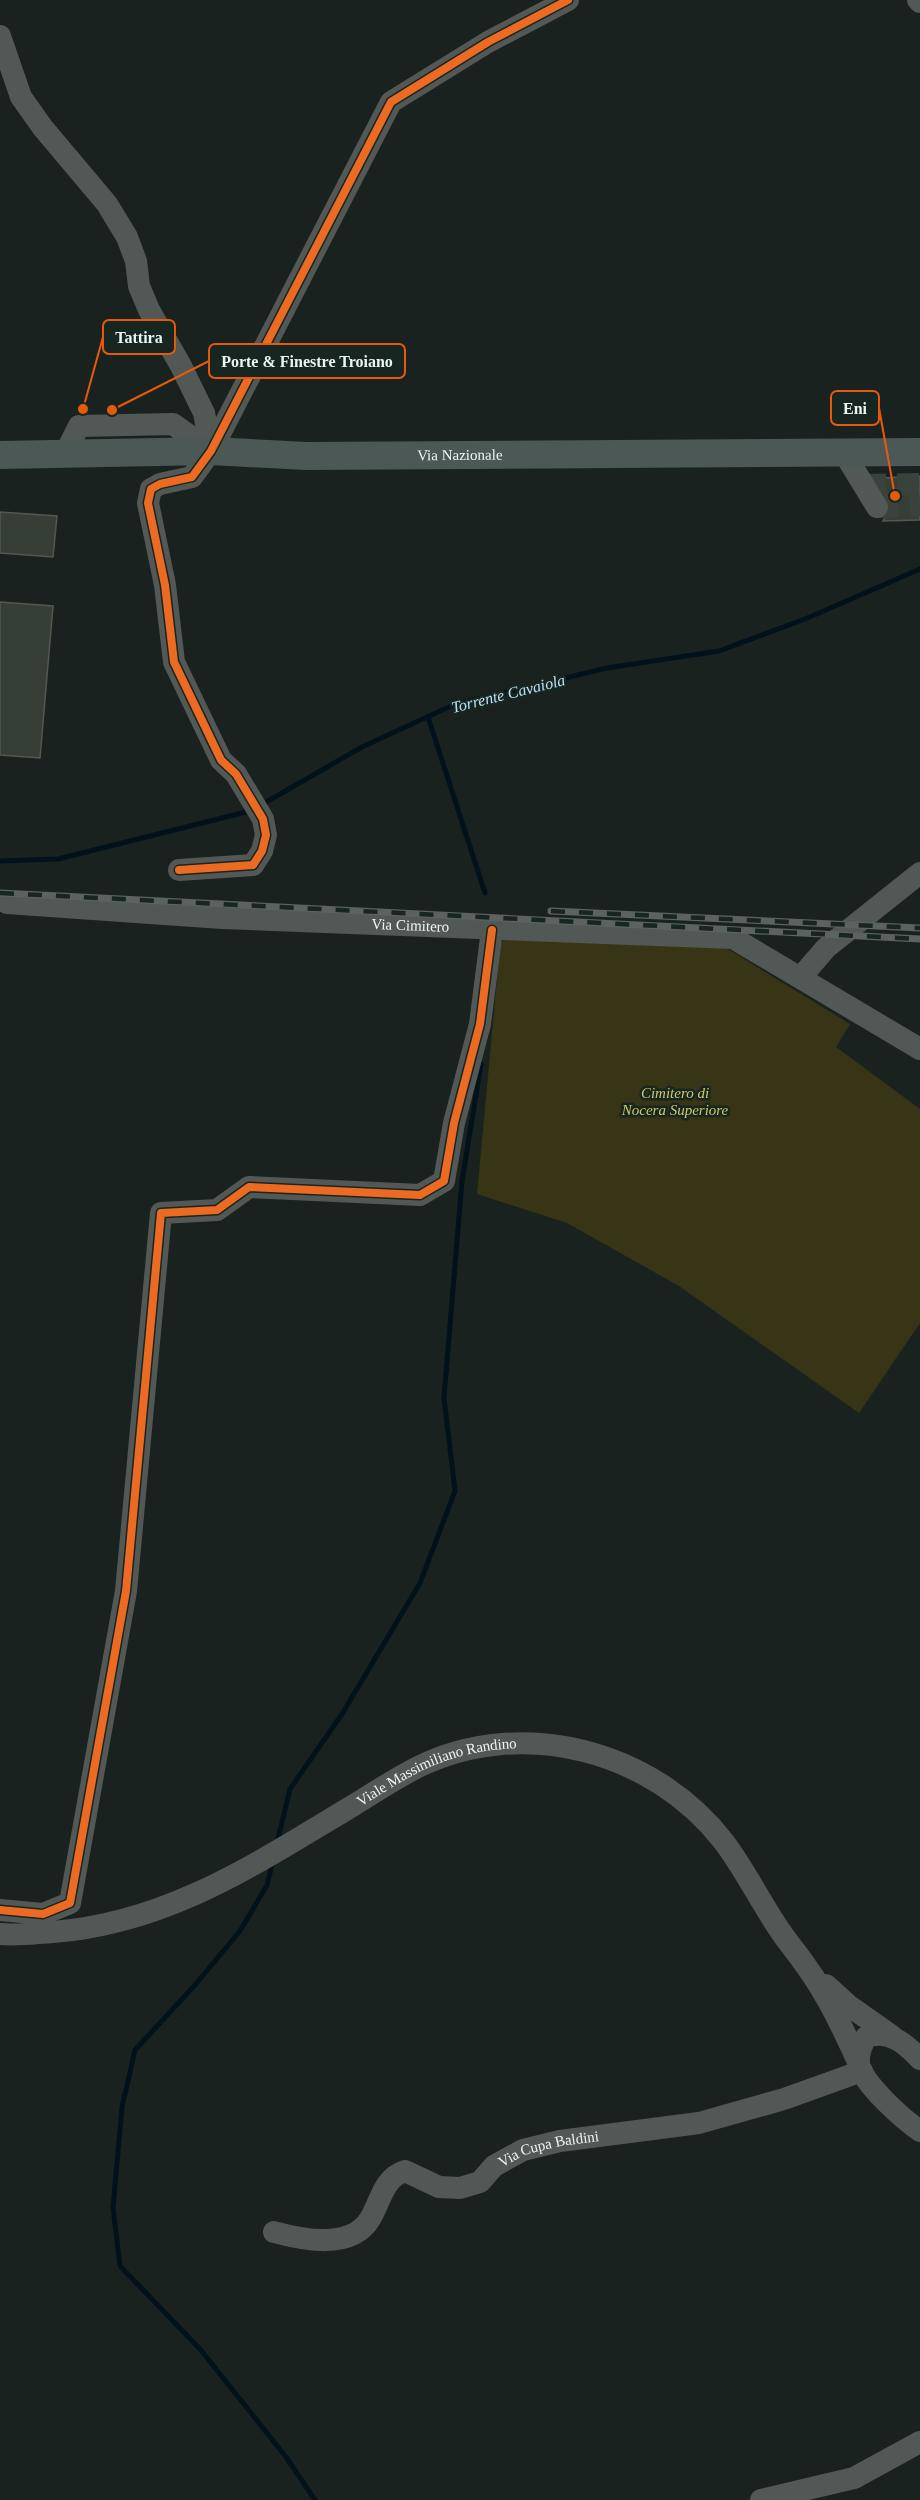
<svg xmlns="http://www.w3.org/2000/svg" width="920" height="2500" font-family="'Times New Roman',serif">
<rect width="100%" height="100%" fill="#1a221f"/>
<path fill="#373516" d="M504,938L715,941L850,1024L836,1047L920,1109V1323L859,1413L679,1286L567,1223L477,1194L500,947Z"/>
<g fill="none" stroke-linecap="round" stroke-linejoin="round">
<g stroke="#02121a" stroke-width="5">
<path d="M428,717L485,893"/>
<path d="M261,805L362,747L453,705L607,668L719,651L805,619L920,569"/>
<path d="M0,861L58,859L250,811"/>
<path d="M277,1843L290,1789L342,1714L420,1583L455,1491L444,1398L462,1181L481,1064"/>
<path d="M273,1861L267,1885L240,1931L195,1985L135,2050L122,2107L113,2208L120,2266L200,2349L286,2457L315,2500"/>
</g>
</g>
<g fill="#363f35" stroke="#535854" stroke-width="1.5">
<path d="M920,476V520L883,521L890,507L883,491V478Z"/>
<path d="M0,512L57,516L53,557L0,553Z"/>
<path d="M0,602L53,606L40,758L0,755Z"/>
</g>
<g fill="none" stroke-linecap="round" stroke-linejoin="round">
<g stroke="#3a423e" stroke-width="22" stroke-dasharray="22 11" stroke-linecap="butt">
<path d="M864,485L920,484"/>
<path d="M877,507L920,505"/>
</g>
<g stroke="#525855" stroke-width="22">
<path d="M918,0L920,2"/>
<path d="M0,36L21,97L43,128L107,204L127,237L136,261L139,286L149,310L181,366L204,413L211,451"/>
<path d="M844,453L877,507"/>
<path d="M65,454L79,426L173,424L211,451"/>
<path d="M179,870L253,865L262,851L266,835L263,819L236,774L221,760L174,662L165,585L148,503L151,489L160,484L192,477L211,451L391,102L488,42L568,0"/>
<path id="s1" d="M7,903L222,918L733,938L920,1049"/>
<path d="M801,977L826,948L920,873"/>
<path d="M0,1910L43,1914L70,1903L126,1591L161,1213L217,1210L249,1187L420,1195L444,1181L454,1123L480,1024L492,930"/>
<path id="s2" d="M0,1934C17,1936 36,1933 53,1932C169,1923 257,1863 354,1805C375,1792 396,1778 418,1767C522,1716 653,1750 724,1842C745,1870 761,1903 781,1932C789,1944 798,1954 806,1966C828,1996 844,2031 859,2064"/>
<path d="M826,1985L848,2005L892,2036"/>
<path d="M920,2059C905,2043 888,2029 866,2037C861,2046 858,2054 859,2064C863,2084 904,2120 920,2131"/>
<path id="s3" d="M274,2232C303,2240 351,2250 370,2219C381,2201 383,2178 405,2171L439,2187L460,2188L480,2182L494,2166L523,2150L560,2141L699,2123L784,2099L862,2071"/>
<path d="M761,2500L854,2478L920,2442"/>
</g>
<path stroke="#4b5855" stroke-width="28" id="s4" d="M0,455L211,451L306,456L920,452"/>
<g stroke="#5b625f" stroke-width="7">
<g id="rail">
<path d="M0,893L920,939"/>
<path d="M551,911L920,928"/>
</g>
</g>
<use href="#rail" stroke="#172620" stroke-width="4.5" stroke-dasharray="14" stroke-linecap="butt"/>
<g stroke="#172620" stroke-width="11">
<g id="cycleway">
<path d="M179,870L253,865L262,851L266,835L263,819L236,774L221,760L174,662L165,585L148,503L151,489L160,484L192,477L211,451L391,102L488,42L568,0"/>
<path d="M0,1910L43,1914L70,1903L126,1591L161,1213L217,1210L249,1187L420,1195L444,1181L454,1123L480,1024L492,930"/>
</g>
</g>
<use href="#cycleway" stroke="#ed6a23" stroke-width="8"/>
</g>
<g text-anchor="middle" stroke-width="5" stroke-linejoin="round" paint-order="stroke">
<g font-size="15" fill="#ecf6f1" stroke="#172620">
<text dy="5" stroke="none"><textPath href="#s4" startOffset="460">Via Nazionale</textPath></text>
<text dy="5" stroke="none"><textPath href="#s1" startOffset="404">Via Cimitero</textPath></text>
<text dy="5" stroke="none"><textPath href="#s2" startOffset="474">Viale Massimiliano Randino</textPath></text>
<text dy="5" stroke="none"><textPath href="#s3" startOffset="324">Via Cupa Baldini</textPath></text>
</g>
<g font-size="15" font-style="italic" fill="#d1c869" stroke="#172620">
<text x="675" y="1098">Cimitero di<tspan x="675" dy="17">Nocera Superiore</tspan></text>
</g>
<g font-size="16" font-style="italic" fill="#bce1f4" stroke="#172620">
<text transform="translate(508 693) rotate(-14)" y="6">Torrente Cavaiola</text>
</g>
</g>
<path fill="none" stroke="#e8590c" stroke-width="2" d="M83 409L103 337M112 410L209 361M895 496L879 408"/>
<g fill="#e8590c" stroke="#172620" stroke-width="2">
<circle cx="83" cy="409" r="6"/>
<circle cx="112" cy="410" r="6"/>
<circle cx="895" cy="496" r="6"/>
</g>
<g fill="#172620" stroke="#e8590c" stroke-width="2">
<rect x="103" y="320" width="72" height="34" rx="6"/>
<rect x="209" y="344" width="196" height="34" rx="6"/>
<rect x="831" y="391" width="48" height="34" rx="6"/>
</g>
<g font-size="16" text-anchor="middle" font-weight="bold" fill="#ecf6f1">
<text x="139" y="343">Tattira</text>
<text x="307" y="367">Porte &amp; Finestre Troiano</text>
<text x="855" y="414">Eni</text>
</g>
</svg>
